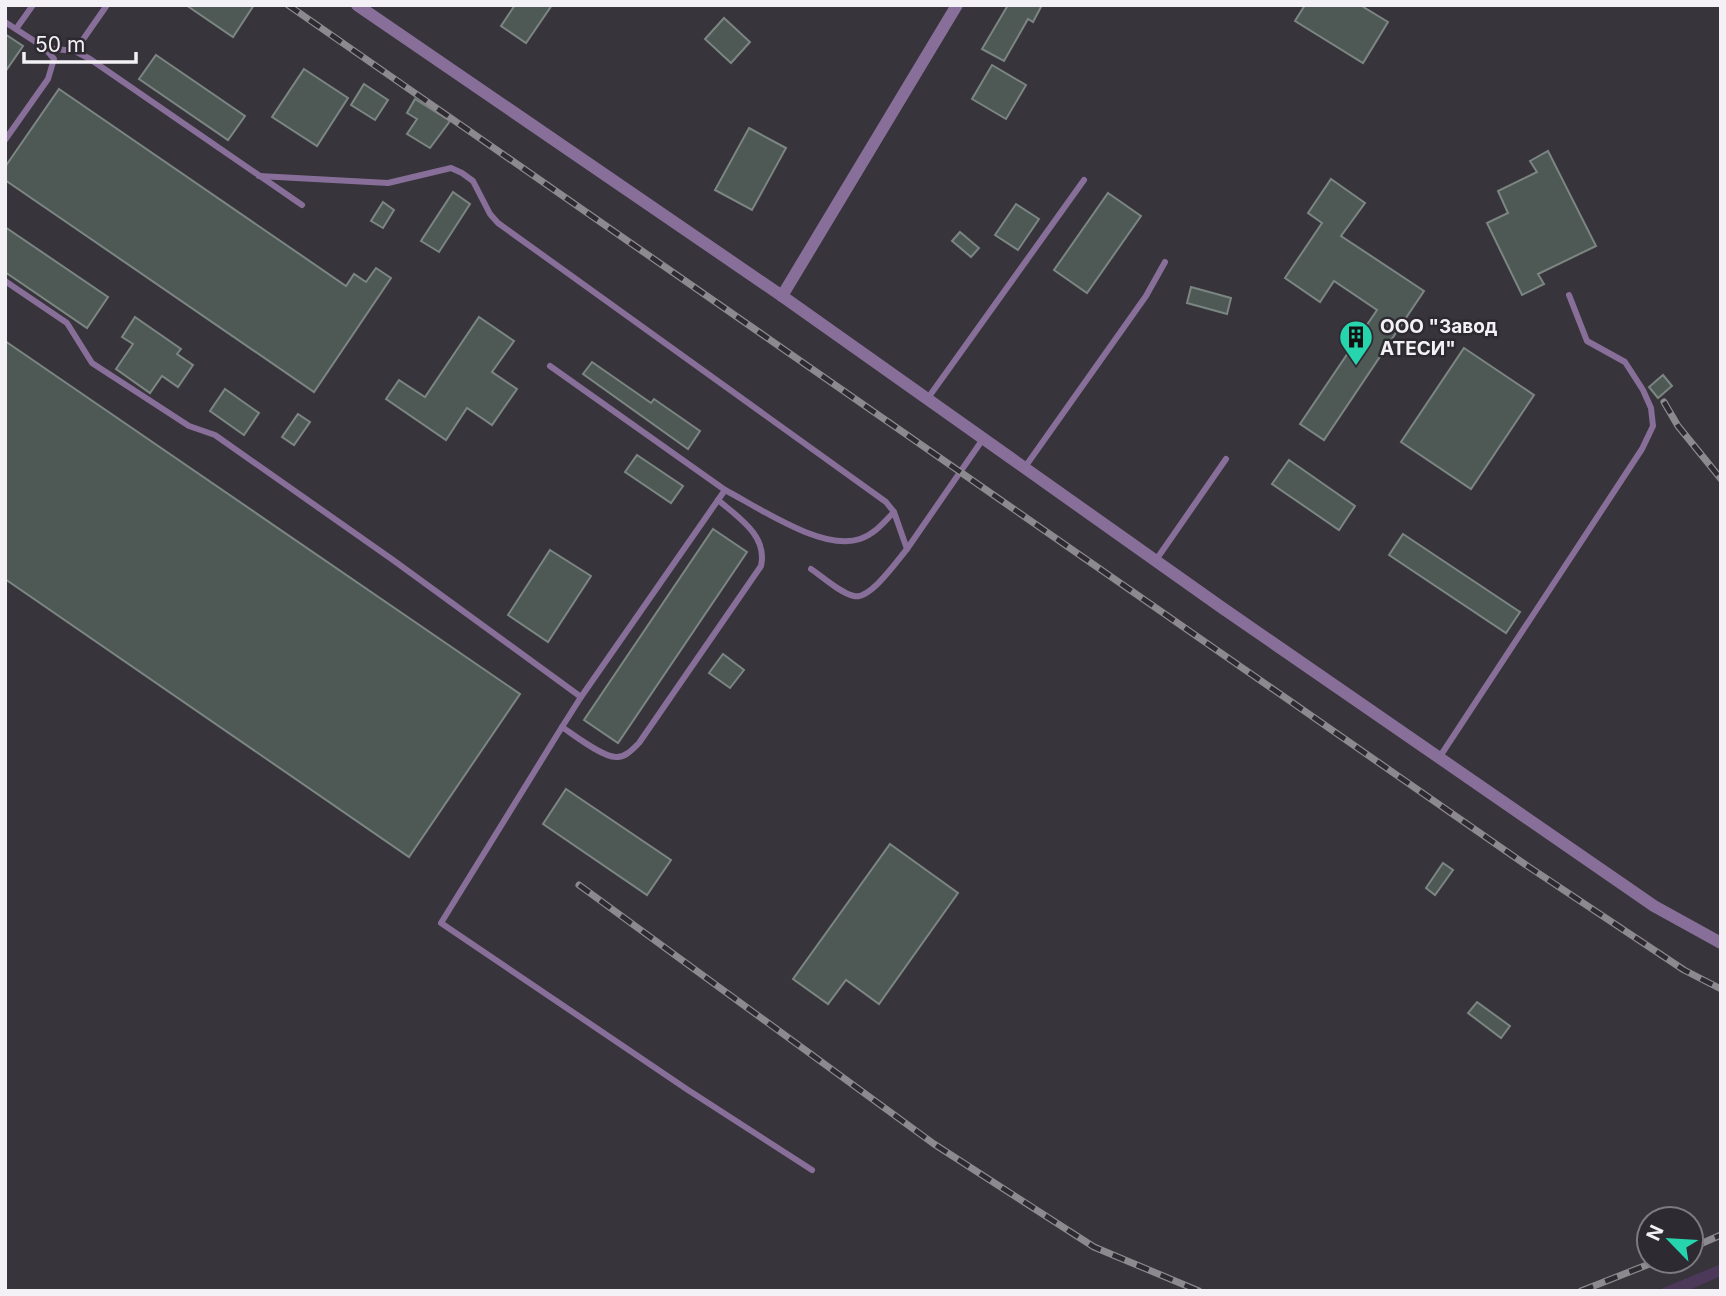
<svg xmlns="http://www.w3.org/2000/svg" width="1726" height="1296" font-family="Inter,sans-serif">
<rect width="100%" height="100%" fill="#38343b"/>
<path fill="#4c3959" d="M1721,1264V1276L1687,1291H1656Z"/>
<g fill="#4e5955" stroke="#7b8682" stroke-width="2">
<path d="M186,5H254L233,37Z"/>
<path d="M515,5H552L526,43L501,26Z"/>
<path d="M1008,5H1042L1033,22L1028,19L1004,61L982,49Z"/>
<path d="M1305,5H1360L1388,22L1363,63L1295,21Z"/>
<path d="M724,18L750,42L731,63L705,39Z"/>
<path d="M5,34L23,46L5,72Z"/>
<path d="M156,55L245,116L228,140L139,79Z"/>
<path d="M992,65L1026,85L1006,119L972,99Z"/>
<path d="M304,69L348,98L317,146L272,117Z"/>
<path d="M364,84L388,100L375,120L351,105Z"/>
<path d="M59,89L346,286L354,274L366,282L376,268L391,278L314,392L5,180V167Z"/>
<path d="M415,99L450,121L430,148L407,134L417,119L407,113Z"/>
<path d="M749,128L786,148L752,210L715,190Z"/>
<path d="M1548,151L1596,246L1538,274L1544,284L1522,295L1487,223L1508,213L1498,191L1537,172L1530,161Z"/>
<path d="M1331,179L1365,203L1341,236L1424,291L1324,440L1300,424L1377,310L1334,281L1320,302L1285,278L1322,223L1308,213Z"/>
<path d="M453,192L470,204L439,252L421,241Z"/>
<path d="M1108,193L1141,216L1087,293L1054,270Z"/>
<path d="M383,202L394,210L383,228L371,221Z"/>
<path d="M1016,204L1039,219L1018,250L995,235Z"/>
<path d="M5,227L108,297L87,328L5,272Z"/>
<path d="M960,232L979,248L971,257L952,241Z"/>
<path d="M1191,287L1231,298L1227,314L1187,303Z"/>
<path d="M135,317L181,349L177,354L193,365L178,387L162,376L150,393L116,369L133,344L122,337Z"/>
<path d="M479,317L514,341L492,372L517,389L492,425L467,408L446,440L386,399L399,380L425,397Z"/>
<path d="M5,341L520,694L409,857L5,579Z"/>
<path d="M1464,348L1534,395L1471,489L1401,442Z"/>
<path d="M592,362L651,403L654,399L700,431L688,449L583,374Z"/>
<path d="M1663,375L1672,386L1658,398L1649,387Z"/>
<path d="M225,389L259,413L244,435L210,411Z"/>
<path d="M298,414L310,422L294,445L282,437Z"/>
<path d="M637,455L683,486L671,503L625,472Z"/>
<path d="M1289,460L1355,506L1339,530L1272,484Z"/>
<path d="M713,529L747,552L618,743L584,720Z"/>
<path d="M1403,534L1520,612L1506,633L1389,555Z"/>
<path d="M550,550L591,576L548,642L508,615Z"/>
<path d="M723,654L744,670L730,688L709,673Z"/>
<path d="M566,789L671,860L647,895L543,824Z"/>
<path d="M890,844L958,893L879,1004L846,980L828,1004L793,979Z"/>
<path d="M1443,863L1453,870L1435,895L1426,888Z"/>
<path d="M1477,1002L1510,1026L1501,1038L1468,1013Z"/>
</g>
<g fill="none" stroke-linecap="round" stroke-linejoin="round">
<g stroke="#886f9a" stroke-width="6">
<path d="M5,22L45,48L75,51L90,59L302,205"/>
<path d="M16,29L33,5"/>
<path d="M75,51L107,5"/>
<path d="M5,140L48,79L54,59L45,48"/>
<path d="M259,176L388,183L451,168L462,173L473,181L490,214L498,223L886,502L894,512L907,549L983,439"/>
<path d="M5,281L67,323L92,363L189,426L215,435L393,560L581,697L725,490L550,366"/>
<path d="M928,398L1084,180"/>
<path d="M1025,467L1146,296L1165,262"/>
<path d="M725,490C758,507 823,552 860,539C875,534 884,522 894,512"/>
<path d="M1156,560L1226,459"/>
<path d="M811,569C823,577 840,593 854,596C870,600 897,561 907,549"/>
<path d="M581,697L562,727C574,735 602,757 616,757C625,758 633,749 639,743L761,566C768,536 738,517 718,500"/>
<path d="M562,727L441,923L688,1090L812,1170"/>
<path d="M1439,758L1642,449L1653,426L1651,408L1643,390L1625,362L1587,341L1569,295"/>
</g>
<g stroke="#886f9a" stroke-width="12">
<path d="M357,5L782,296L1221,607L1654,906L1721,943"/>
<path d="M782,296L957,5"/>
</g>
<g stroke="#8c898f" stroke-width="7">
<g id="rail">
<path d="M288,5L1529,867L1684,970L1721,989"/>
<path d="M1664,402L1678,426L1721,479"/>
<path d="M579,885L934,1144L1094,1247L1199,1291"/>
<path d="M1691,1248L1721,1235"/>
<path d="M1581,1291L1657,1261"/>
</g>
</g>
<use href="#rail" stroke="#2e2a31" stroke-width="4.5" stroke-dasharray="13" stroke-linecap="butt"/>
</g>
<defs>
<g id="building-pin" transform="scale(1.75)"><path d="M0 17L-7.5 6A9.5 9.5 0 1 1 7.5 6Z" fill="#26d5ae" stroke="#2e2a31"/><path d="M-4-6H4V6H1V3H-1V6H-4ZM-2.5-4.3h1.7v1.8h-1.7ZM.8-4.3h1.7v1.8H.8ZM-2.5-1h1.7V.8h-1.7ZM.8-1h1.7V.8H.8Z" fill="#111"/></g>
</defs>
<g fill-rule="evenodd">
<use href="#building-pin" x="1356" y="337"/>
</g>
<g text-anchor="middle" stroke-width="5" stroke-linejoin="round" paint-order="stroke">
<g font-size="19" font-weight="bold" fill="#f3f1f6" stroke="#2e2a31" text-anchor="start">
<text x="1380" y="333">ООО "Завод<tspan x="1380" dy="22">АТЕСИ"</tspan></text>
</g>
</g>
<rect width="1726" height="1296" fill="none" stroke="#f3f1f6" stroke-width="14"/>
<g transform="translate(1670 1240) rotate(295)"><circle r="33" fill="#2e2a31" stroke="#7d7a80" stroke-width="2"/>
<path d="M0-5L12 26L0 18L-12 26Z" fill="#26d5ae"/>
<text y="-10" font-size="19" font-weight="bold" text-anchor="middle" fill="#f3f1f6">N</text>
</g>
<path d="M24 52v10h112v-10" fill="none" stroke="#f3f1f6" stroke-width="3.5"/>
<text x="35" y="52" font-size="21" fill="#f3f1f6" stroke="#2e2a31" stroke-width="5" paint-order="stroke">50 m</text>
</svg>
